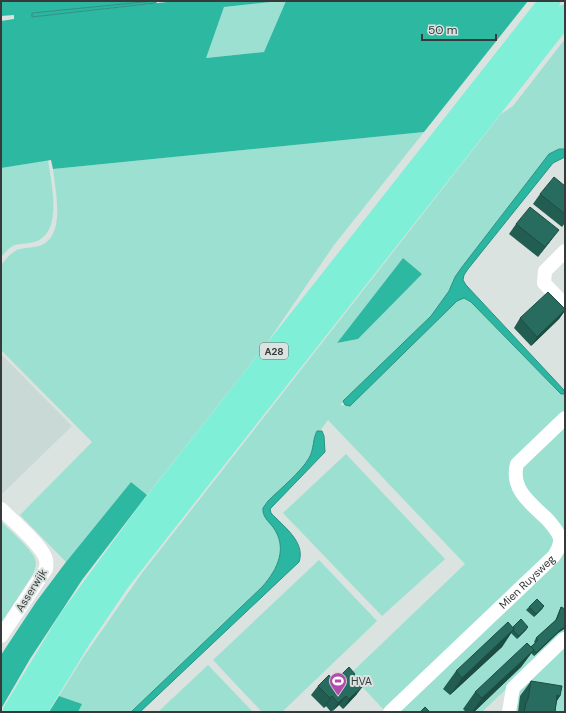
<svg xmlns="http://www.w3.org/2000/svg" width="566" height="713" font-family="'DM Sans',sans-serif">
<rect width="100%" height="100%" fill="#dbe3e1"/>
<path fill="#c9dad6" d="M1,354L72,426L2,494L1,492Z"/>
<g fill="#9be0d0" fill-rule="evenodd">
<path d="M280,1H286L264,52L205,58L224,7Z"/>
<path d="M565,39V149H559L549,154L462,267L455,277L449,291L431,316L340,405L350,406L457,301L464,298L471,301L561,394H565V411L518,455L512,464L550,529L554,541L551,552L385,711L350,674L465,564L328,420L320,431H317L315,434L313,448L310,457L305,465L268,501L264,516C270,524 279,533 280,543C283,559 272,575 262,587L131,712H78L81,704L59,696L82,659L142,573L501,114L513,106ZM403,258L421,274L358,339L337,343Z"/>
<path d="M424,132L334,245L267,343L147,495L131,482L66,562L20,515L92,442L1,350V265C6,259 12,251 20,249C27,247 35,248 42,245C66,233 55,190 53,169Z"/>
<path d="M48,160C51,182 63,230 37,241C30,244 22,243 15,245C9,247 5,253 1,257V168Z"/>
<path d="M565,427V536L522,484L521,471L524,465Z"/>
<path d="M346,454L445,559L382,616L283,513Z"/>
<path d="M1,521C9,530 31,548 35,559C37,564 35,569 33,574L1,624Z"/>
<path d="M564,553L565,637L563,635L482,712H398L551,567Z"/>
<path d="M319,560L377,621L282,712H262L213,660Z"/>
<path d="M565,644V712H514L516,692Z"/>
<path d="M208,665L253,712H158Z"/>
</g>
<g fill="#2db8a2">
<path d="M1,1H153L32,13V17L176,1H280L224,7L206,58L264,52L286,1H528L424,132L53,169L51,160L1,168V21L14,19V15L1,16Z"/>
<path d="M403,258L422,274L358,339L337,343Z"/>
<path d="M131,482L147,495L82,580L30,659L1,709V655L36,602L66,562Z"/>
<path d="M59,696L82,704L78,712H49Z"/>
</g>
<g fill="#2ab6a0" stroke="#2e9181">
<path d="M153,1H156V3L32,17V13Z"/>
<path d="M559,149H565V157L553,163L468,269L464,275L463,280L466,285L564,390L565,394H561L471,302L464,298L457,301L350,406L345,405L343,401L431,316L449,291L455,277L462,267L549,154Z"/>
<path d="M317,431H322L324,436L325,452L270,509L271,513C283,526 306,542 299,562L140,712H131L262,587C278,569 288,548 273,527C268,521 262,516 263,508L268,501C280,489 301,472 309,458C314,450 313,437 317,431Z"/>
</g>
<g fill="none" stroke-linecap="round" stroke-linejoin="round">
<g stroke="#fff" stroke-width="14">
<path d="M565,251L545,271L544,283L565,305"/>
<path d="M1,509C11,519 44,547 46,560C47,563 46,566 46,569L1,636"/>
<path id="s1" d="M390,712L554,556C557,551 561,545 560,538C558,531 553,526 548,520C532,504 510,490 517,464L565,418"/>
<path d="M509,712L513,688L564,639"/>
</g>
<g stroke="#7fefd8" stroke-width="21">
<path d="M13,712L68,621L149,510L550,1"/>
<path d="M36,712L81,638L119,582L565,15"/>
</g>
</g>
<g fill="#225d52">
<path d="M565,186V223L562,227L533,204L540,194Z"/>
<path d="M516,224L552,239L538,257L509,234Z"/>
<path d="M565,311L559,319L531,346L514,328L520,318Z"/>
<path d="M544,606L542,609L534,617L526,610L529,607Z"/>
<path d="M561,607L564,629L558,633L534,656L531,653L521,667L474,712H466L463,709L475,692L535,643L534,642L536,638L555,621L559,611Z"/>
<path d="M513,627H528L526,630L517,639L511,633L502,647L450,695L443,689L456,671Z"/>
<path d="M355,674L354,677L357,694L343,709L339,705L331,712L326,706L324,708L311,695L318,686L334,682Z"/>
<path d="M531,681L560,696L557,701L555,712H518L520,696Z"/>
</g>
<g fill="#1c4c42">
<path d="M559,230L538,257L545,247Z"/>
<path d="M565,310L559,319L531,346L537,337Z"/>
<path d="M544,606L542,609L534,617L536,614Z"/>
<path d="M528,627L526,630L517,639L519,636Z"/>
<path d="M565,627L564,629L558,633L534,656L536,653L560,630Z"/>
<path d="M514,629L502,647L450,695L462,678Z"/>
<path d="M534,650L521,667L474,712H472L482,698Z"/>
<path d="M364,685L357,694L343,709L349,699Z"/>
<path d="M557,695L560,696L550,710Z"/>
<path d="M332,696L326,706L324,708L330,698Z"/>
<path d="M346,696L339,705L332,712L338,703Z"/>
</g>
<g fill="#286c5f" stroke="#1c4c42">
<path d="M554,177L565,186V214L540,194Z"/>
<path d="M530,207L559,230L545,247L516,224Z"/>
<path d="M548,292L565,309V310L537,337L520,318Z"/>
<path d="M537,599L544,606L536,614L529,607Z"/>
<path d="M561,607L565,609V627L560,630L536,653L531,647L538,640L536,638L557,619Z"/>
<path d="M521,619L528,627L519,636L513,630L514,629L513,627Z"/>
<path d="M508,622L514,629L462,678L456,671Z"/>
<path d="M527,643L534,650L482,698L475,692Z"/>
<path d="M349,667L355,674L353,676L364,685L349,699L346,696L338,703L332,696L330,698L318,686L329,675L334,682Z"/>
<path d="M531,681L562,686L560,696L557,695L555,712H524L526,703L528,699Z"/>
<path d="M425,707L430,712H420Z"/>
</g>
<defs>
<g id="stadium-pin" transform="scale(0.9)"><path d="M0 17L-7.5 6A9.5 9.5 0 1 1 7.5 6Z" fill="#b24bae" stroke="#dbe3e1"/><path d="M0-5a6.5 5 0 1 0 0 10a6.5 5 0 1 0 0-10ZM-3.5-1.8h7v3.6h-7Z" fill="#fff"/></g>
</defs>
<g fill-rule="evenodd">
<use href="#stadium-pin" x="338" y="681"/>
</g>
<g text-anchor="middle" stroke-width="4" stroke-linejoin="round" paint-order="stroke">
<rect fill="#dbe3e1" stroke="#686d6c" stroke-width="1" x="260" y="343" width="28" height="16" rx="3"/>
<g font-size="10" font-weight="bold" fill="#373a3a">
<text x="274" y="355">A28</text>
</g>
<g font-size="11" fill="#373a3a" stroke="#dbe3e1">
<text dy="4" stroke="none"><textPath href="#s1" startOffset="189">Mien Ruysweg</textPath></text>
<text transform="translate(31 590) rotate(-58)" y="4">Asserwijk</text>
</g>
<g font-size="11" fill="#373a3a" stroke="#dbe3e1" text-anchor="start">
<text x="351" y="685">HVA</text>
</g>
</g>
<rect width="566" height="713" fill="none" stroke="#373a3a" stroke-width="4"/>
<path d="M422 34v6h74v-6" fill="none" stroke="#373a3a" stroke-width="2"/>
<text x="428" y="34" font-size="12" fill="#373a3a" stroke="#dbe3e1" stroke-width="3" paint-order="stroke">50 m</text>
</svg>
